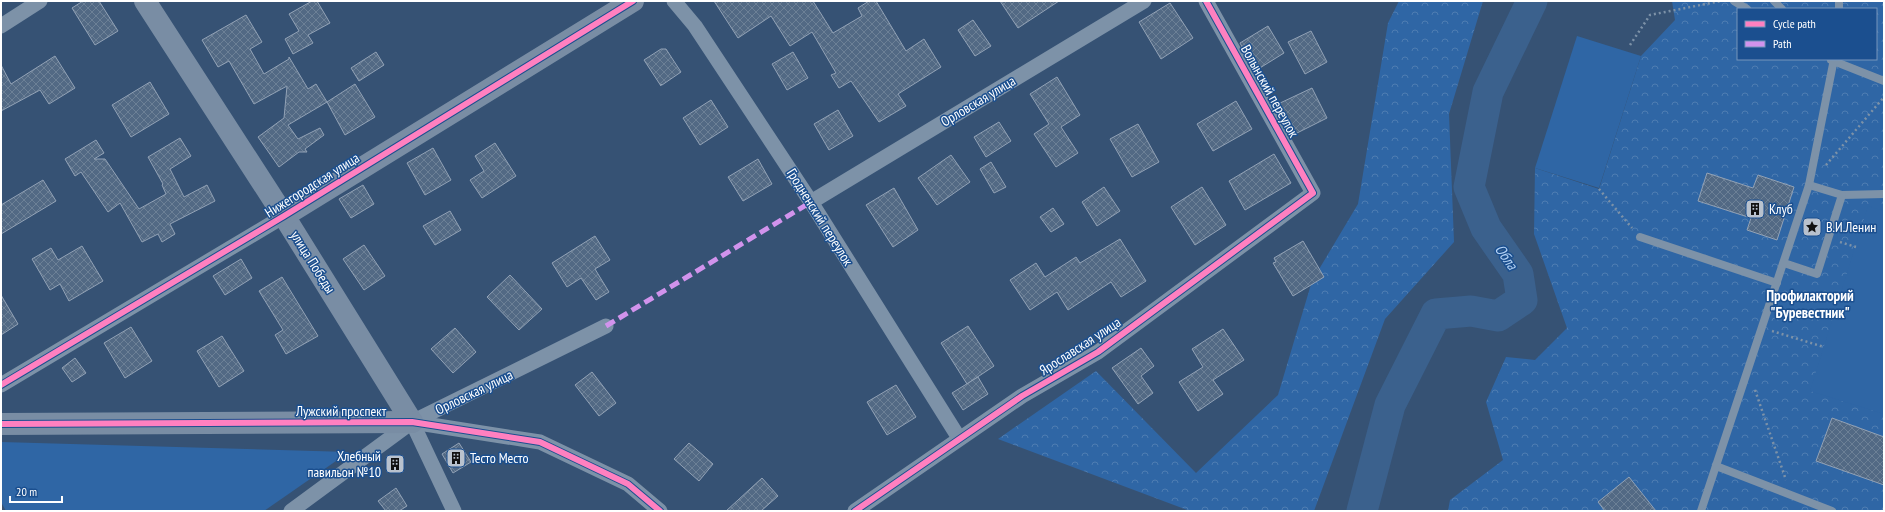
<svg xmlns="http://www.w3.org/2000/svg" width="1885" height="512" font-family="'PT Sans Narrow',sans-serif">
<defs>
<pattern id="forest-crowns" width="20" height="18" patternUnits="userSpaceOnUse"><rect width="20" height="18" fill="#2f66a5"/><path d="M2 6a3 3 0 1 1 6 0M12 15a3 3 0 1 1 6 0" fill="none" stroke="#4e7db2"/></pattern>
<pattern id="building-cross-hatch" width="8" height="8" patternUnits="userSpaceOnUse"><rect width="8" height="8" fill="#526984"/><path d="M0 0l8 8M0 8l8-8" fill="none" stroke="#6c8096"/></pattern>
</defs>
<rect width="100%" height="100%" fill="#365274"/>
<g fill="url(#forest-crowns)" fill-rule="evenodd">
<path d="M1399,1H1483L1449,114L1454,242L1385,319L1314,511H1190L998,439L1096,371L1196,473L1278,395L1312,281L1358,204L1388,23Z"/>
<path d="M1672,1H1884V511H1448L1450,500L1503,460L1486,402L1506,357L1535,360L1567,328L1534,234L1535,168L1599,189L1641,56L1675,20ZM1738,9H1876V59H1738Z"/>
</g>
<g fill="#2f66a5">
<path d="M1577,36L1641,56L1599,188L1535,168Z"/>
<path d="M1868,206L1884,211V414L1810,391Z"/>
<path d="M1,442L349,452L264,511H6L1,502Z"/>
</g>
<g fill="none" stroke-linecap="round" stroke-linejoin="round">
<path stroke="#3b618d" stroke-width="31" d="M1362,511L1390,405L1436,314L1471,311L1498,316L1522,300L1518,274L1486,228L1469,187L1488,92L1532,1"/>
</g>
<g fill="url(#building-cross-hatch)" stroke="#92a2b6">
<path d="M83,1H99L118,31L95,45L72,8Z"/>
<path d="M312,1H317L330,23L308,35L313,43L293,54L285,39L299,31L289,14Z"/>
<path d="M714,1H813L833,33L862,16L858,8L869,1H876L906,51L924,39L941,67L898,94L906,106L879,122L851,81L839,88L831,75L836,73L812,32L790,46L771,16L738,38Z"/>
<path d="M1000,1H1059L1018,28Z"/>
<path d="M1170,3L1193,38L1161,59L1139,22Z"/>
<path d="M246,15L262,42L250,49L264,74L289,59V57L308,89L316,84L327,102L288,125L298,139L320,128L324,135L305,149L307,152H299L279,167L258,137L284,118L287,86L254,104L229,61L218,67L202,40Z"/>
<path d="M973,20L991,46L975,56L958,30Z"/>
<path d="M1268,26L1284,53L1255,71L1240,43Z"/>
<path d="M1311,31L1327,62L1305,74L1288,42Z"/>
<path d="M661,49H666L681,72L662,85L661,84V86L644,60Z"/>
<path d="M376,52L384,65L359,81L351,68Z"/>
<path d="M793,52L808,78L787,90L772,64Z"/>
<path d="M55,56L75,88L49,104L40,90L1,111V65L11,84Z"/>
<path d="M1057,77L1080,115L1061,127L1078,153L1056,167L1034,134L1049,124L1030,94Z"/>
<path d="M150,82L169,114L131,137L112,105Z"/>
<path d="M355,84L375,117L345,135L327,102Z"/>
<path d="M1312,88L1327,118L1293,135L1278,104Z"/>
<path d="M711,100L728,127L700,145L683,118Z"/>
<path d="M1236,101L1252,129L1213,151L1197,124Z"/>
<path d="M838,110L853,136L829,150L814,124Z"/>
<path d="M999,122L1011,141L986,157L974,137Z"/>
<path d="M1138,124L1159,162L1132,177L1110,139Z"/>
<path d="M180,138L191,156L170,169L184,197L207,185L215,201L170,224L175,234L162,242L158,234L142,242L120,203L108,212L81,172L75,176L65,159L96,140L104,153L94,159H105L139,209L166,194L162,185L163,184L148,157Z"/>
<path d="M495,143L516,176L482,198L470,180L484,171L475,156Z"/>
<path d="M433,148L451,180L425,195L407,163Z"/>
<path d="M1274,154L1291,183L1245,210L1229,181Z"/>
<path d="M951,155L970,182L937,205L918,178Z"/>
<path d="M758,159L772,184L743,201L728,177Z"/>
<path d="M991,162L1006,187L994,193L980,169Z"/>
<path d="M1707,173L1753,188L1758,175L1794,187L1777,240L1747,230L1751,218L1698,201Z"/>
<path d="M43,180L56,201L1,234V205Z"/>
<path d="M363,185L374,204L351,218L339,199Z"/>
<path d="M1104,187L1120,211L1097,226L1082,202Z"/>
<path d="M1202,187L1226,225L1195,245L1171,207Z"/>
<path d="M894,188L918,230L893,247L866,205Z"/>
<path d="M1053,208L1064,224L1051,232L1040,217Z"/>
<path d="M450,211L461,230L435,245L423,226Z"/>
<path d="M595,236L610,260L595,269L609,292L596,300L581,278L567,287L552,263Z"/>
<path d="M1120,239L1146,281L1121,297L1111,282L1068,310L1057,292L1030,310L1010,280L1036,263L1045,277L1076,257L1080,263Z"/>
<path d="M1303,241L1324,277L1293,296L1273,263L1276,262L1274,258Z"/>
<path d="M364,245L385,276L364,290L343,259Z"/>
<path d="M82,246L103,281L69,301L60,284L50,290L32,259L51,248L58,260Z"/>
<path d="M241,259L252,278L225,295L213,276Z"/>
<path d="M510,275L542,309L519,330L487,297Z"/>
<path d="M282,277L318,336L286,354L275,335L283,330L259,291Z"/>
<path d="M1,295L18,324L1,335Z"/>
<path d="M968,326L994,366L967,384L941,343Z"/>
<path d="M131,327L152,361L125,378L104,343Z"/>
<path d="M455,328L476,352L453,373L431,349Z"/>
<path d="M1223,329L1244,360L1213,380L1223,394L1198,411L1179,382L1203,367L1192,349Z"/>
<path d="M222,336L244,371L219,387L197,351Z"/>
<path d="M1141,348L1154,366L1141,376L1153,393L1138,404L1112,368Z"/>
<path d="M75,358L86,373L72,382L62,368Z"/>
<path d="M592,372L616,403L599,416L575,385Z"/>
<path d="M978,377L988,394L963,410L952,393Z"/>
<path d="M896,385L916,417L887,435L867,402Z"/>
<path d="M1832,418L1884,437V485L1816,461Z"/>
<path d="M459,443L471,462L453,473L442,454Z"/>
<path d="M689,443L713,464L699,481L674,459Z"/>
<path d="M1629,477L1656,511H1605L1598,502Z"/>
<path d="M762,478L778,496L761,511H726Z"/>
<path d="M396,488L407,506L399,511H386L378,501Z"/>
</g>
<g fill="none" stroke-linecap="round" stroke-linejoin="round">
<g stroke="#7d92a8" stroke-width="2.5" stroke-dasharray="2 3" stroke-linecap="butt">
<path d="M1630,45L1650,15L1721,1"/>
<path d="M1826,165L1884,97"/>
<path d="M1599,189L1632,228"/>
<path d="M1840,242L1856,247"/>
<path d="M1772,331L1824,347"/>
<path d="M1755,390L1786,480"/>
</g>
<g stroke="#7d92a8" stroke-width="8">
<path d="M1734,1L1747,9"/>
<path d="M1774,1L1782,9"/>
<path d="M1839,9V1"/>
<path d="M1831,60L1884,81"/>
<path d="M1809,185L1842,195L1884,194"/>
<path d="M1640,237L1777,283"/>
<path d="M1784,263L1817,274L1842,195"/>
<path d="M1716,466L1832,511"/>
<path d="M1701,511L1809,185L1834,59"/>
</g>
<g stroke="#7d92a8" stroke-width="15">
<path d="M674,1L695,26L811,202L959,438"/>
<path d="M1,26L40,1"/>
<path d="M811,202L1144,1"/>
<path d="M1,385L284,216"/>
<path d="M412,422L540,442L628,484L660,511"/>
<path d="M412,422L454,511"/>
<path d="M291,511L412,422L606,326"/>
<path d="M855,511L1022,396L1098,352L1313,193L1206,1"/>
</g>
<g stroke="#798da4" stroke-width="22">
<path d="M145,1L284,216L412,422"/>
<path d="M284,216L633,1"/>
<path d="M1,424L412,422"/>
</g>
<path stroke="#d193ec" stroke-width="5" stroke-dasharray="10 5" stroke-linecap="butt" d="M606,326L811,202"/>
<g stroke="#1b4f8f" stroke-width="8">
<g id="cycleway">
<path d="M1,385L284,216L633,1"/>
<path d="M1,424L412,422L540,442L628,484L660,511"/>
<path d="M855,511L1022,396L1098,352L1313,193L1206,1"/>
</g>
</g>
<use href="#cycleway" stroke="#ff80c0" stroke-width="6"/>
</g>
<defs>
<g id="building-square" transform="scale(1)"><rect x="-9" y="-9" width="18" height="18" rx="4" fill="#b9c2ce" stroke="#1b4f8f"/><path d="M-4-6H4V6H1V3H-1V6H-4ZM-2.5-4.3h1.7v1.8h-1.7ZM.8-4.3h1.7v1.8H.8ZM-2.5-1h1.7V.8h-1.7ZM.8-1h1.7V.8H.8Z" fill="#111"/></g>
<g id="sight-square" transform="scale(1)"><rect x="-9" y="-9" width="18" height="18" rx="4" fill="#b9c2ce" stroke="#1b4f8f"/><path d="M0-6L1.8-2.2L6-1.7L2.9 1.2L3.7 5.4L0 3.3L-3.7 5.4L-2.9 1.2L-6-1.7L-1.8-2.2Z" fill="#111"/></g>
</defs>
<g fill-rule="evenodd">
<use href="#building-square" x="1755" y="209"/>
<use href="#sight-square" x="1812" y="227"/>
<use href="#building-square" x="456" y="458"/>
<use href="#building-square" x="395" y="464"/>
</g>
<g text-anchor="middle" stroke-width="3" stroke-linejoin="round" paint-order="stroke">
<g font-size="14" fill="#fff" stroke="#1b4f8f">
<text transform="translate(1270 91) rotate(61)" y="5">Волынский переулок</text>
<text transform="translate(978 101) rotate(-31)" y="5">Орловская улица</text>
<text transform="translate(312 185) rotate(-32)" y="5">Нижегородская улица</text>
<text transform="translate(820 217) rotate(58)" y="5">Гродненский переулок</text>
<text transform="translate(313 262) rotate(58)" y="5">улица Победы</text>
<text transform="translate(1080 346) rotate(-33)" y="5">Ярославская улица</text>
<text transform="translate(474 392) rotate(-26)" y="5">Орловская улица</text>
<text x="341" y="416">Лужский проспект</text>
</g>
<g font-size="14" fill="#fff" stroke="#1b4f8f" text-anchor="start">
<text x="1769" y="214">Клуб</text>
<text x="1826" y="232">В.И.Ленин</text>
<text x="381" y="461" text-anchor="end">Хлебный<tspan x="381" dy="16">павильон №10</tspan></text>
<text x="470" y="463">Тесто Место</text>
</g>
<g font-size="15" font-style="italic" fill="#b5d3f5" stroke="#1b4f8f">
<text transform="translate(1506 257) rotate(55)" y="5">Обла</text>
</g>
<g font-size="15" font-weight="bold" fill="#fff" stroke="#1b4f8f">
<text x="1810" y="301">Профилакторий<tspan x="1810" dy="17">"Буревестник"</tspan></text>
</g>
</g>
<rect width="1885" height="512" fill="none" stroke="#ffffff" stroke-width="4"/>
<rect x="1737" y="8" width="140" height="52" fill="#1b4f8f" stroke="#7695bc"/>
<rect x="1745" y="21" width="20" height="6" fill="#ff80c0" stroke="#7695bc"/>
<text x="1773" y="28" font-size="12" fill="#ffffff">Cycle path</text>
<rect x="1745" y="41" width="20" height="6" fill="#d193ec" stroke="#7695bc"/>
<text x="1773" y="48" font-size="12" fill="#ffffff">Path</text>
<path d="M10 496v6h52v-6" fill="none" stroke="#ffffff" stroke-width="2"/>
<text x="16" y="496" font-size="12" fill="#ffffff" stroke="#1b4f8f" stroke-width="3" paint-order="stroke">20 m</text>
</svg>
